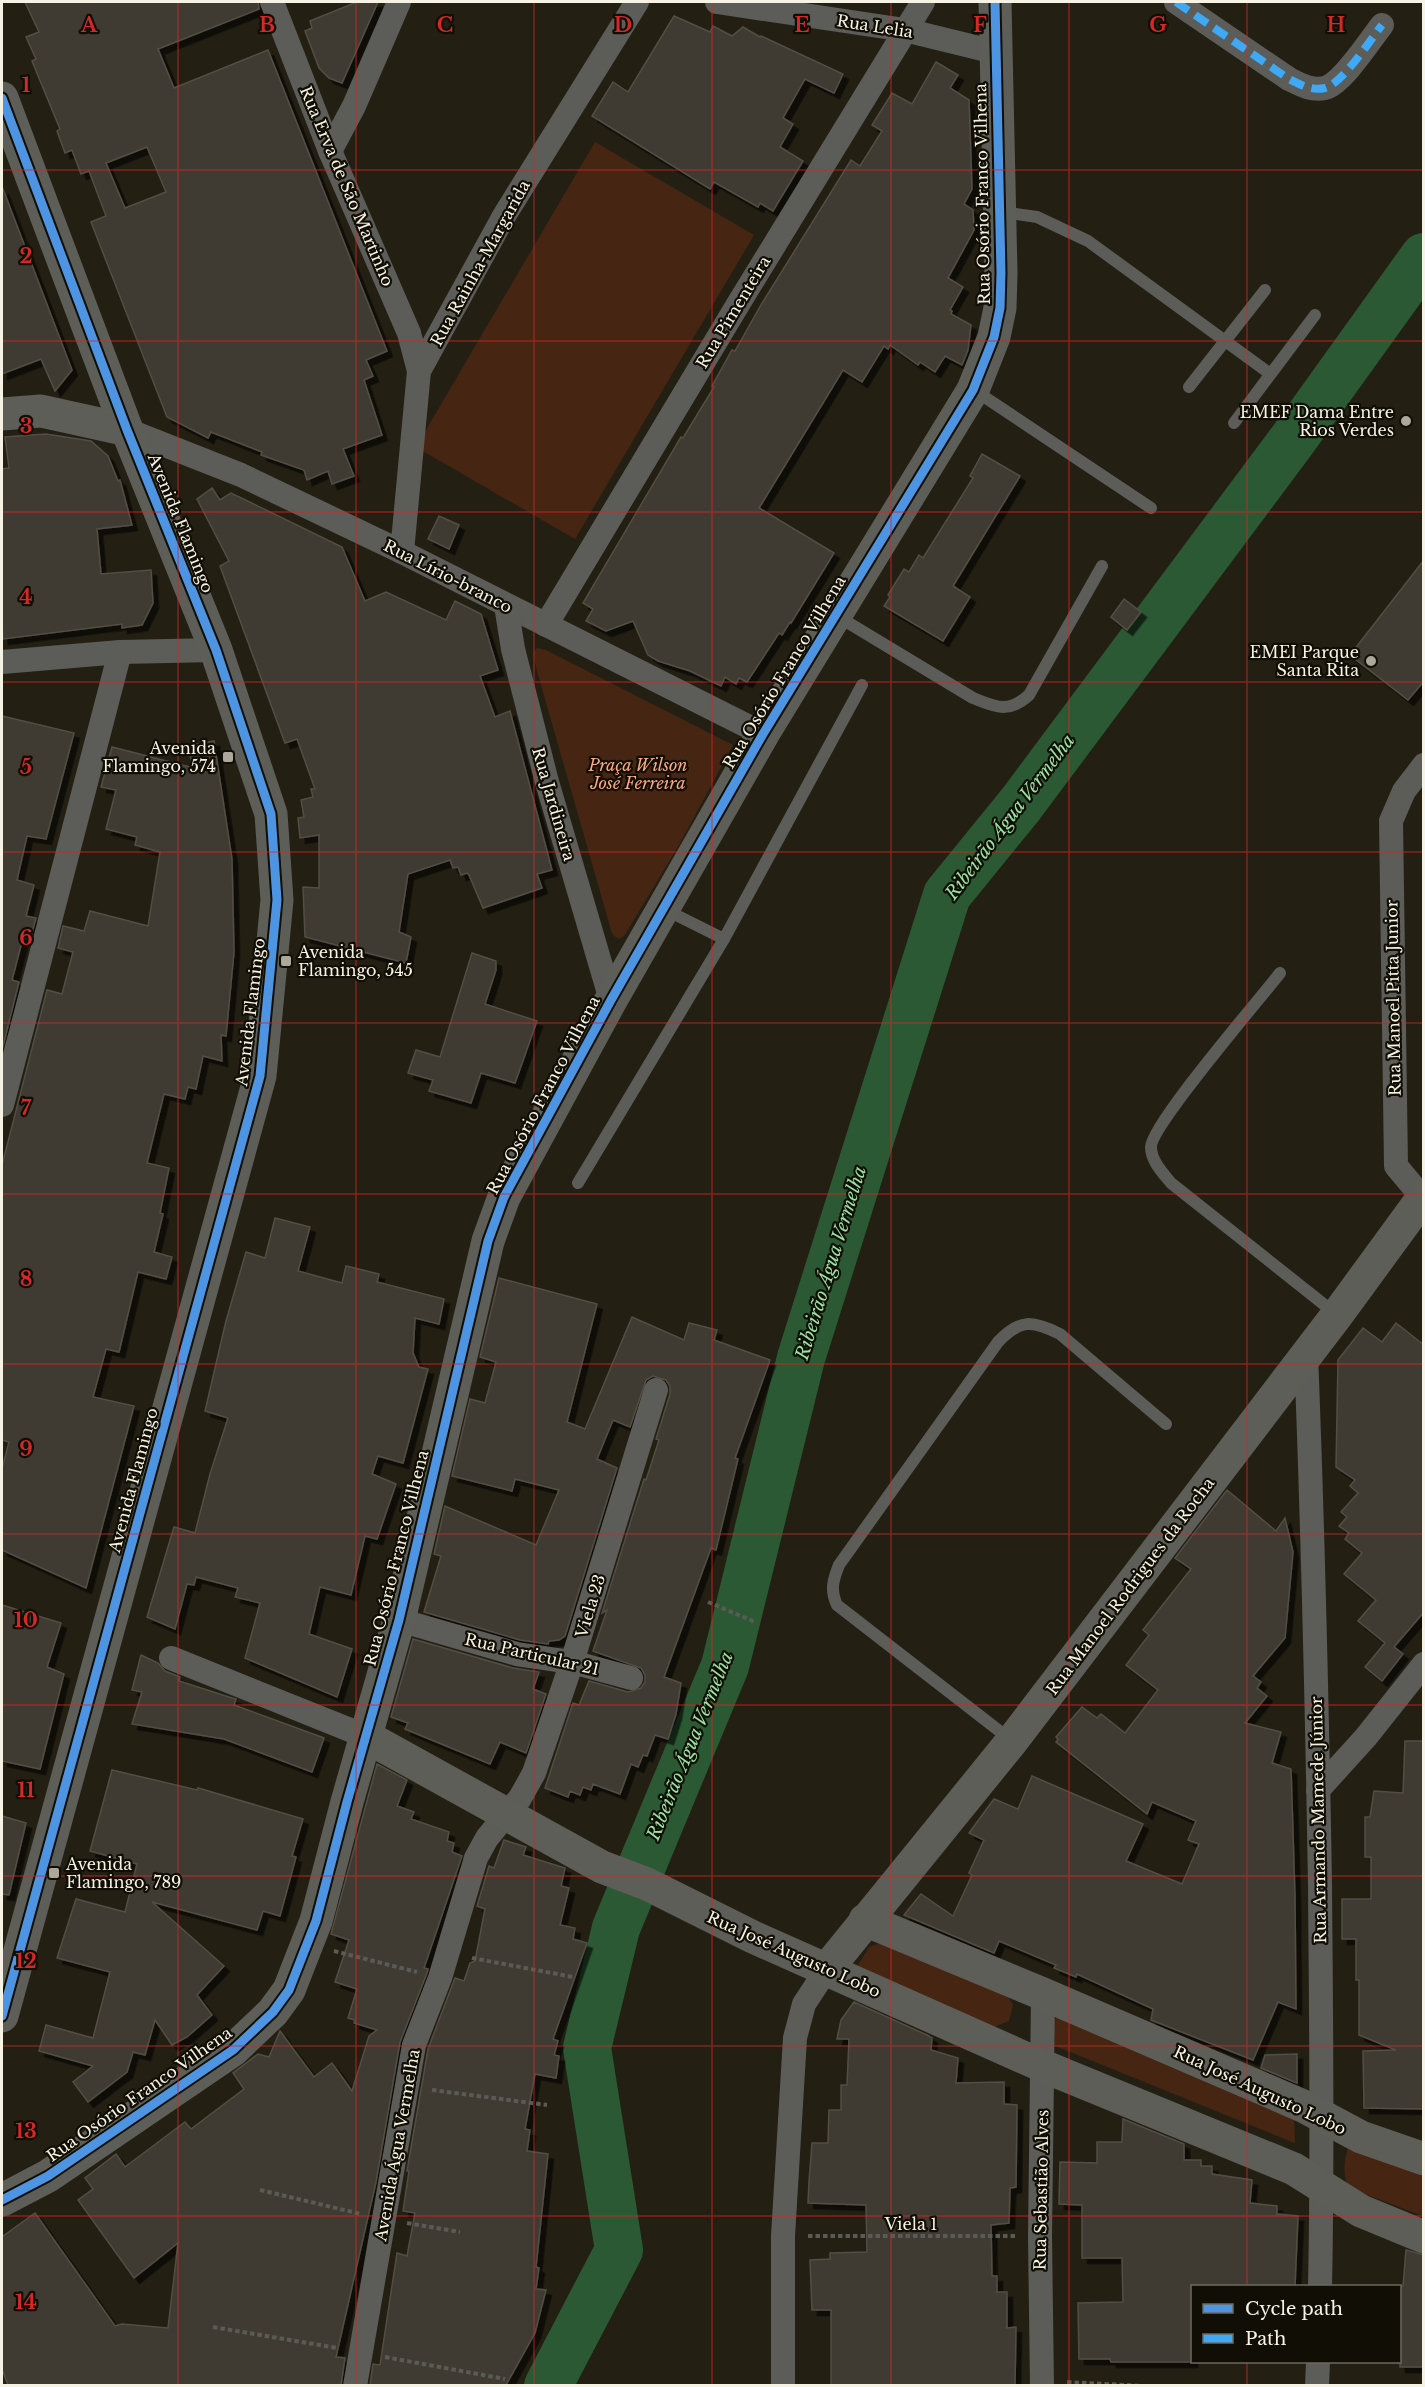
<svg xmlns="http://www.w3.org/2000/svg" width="1425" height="2387" font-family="'Libre Baskerville',serif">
<defs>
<filter id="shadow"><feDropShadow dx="5.5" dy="5.5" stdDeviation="0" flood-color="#0009"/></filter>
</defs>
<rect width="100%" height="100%" fill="#232013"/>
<g fill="#462512">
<path d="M595,142L754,235L575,539L416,447Z"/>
<path d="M537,648L546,650L733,745L679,845L624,936L619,939L613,935L611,930L537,671L533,654Z"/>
<path d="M887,1941L1007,1995L1013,2005L1009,2021L991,2028L857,1967L869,1947Z"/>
<path d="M1063,2015L1294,2116L1295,2143L1053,2045L1048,2022Z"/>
<path d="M1349,2143L1423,2174V2216L1349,2188C1341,2173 1345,2159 1349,2143Z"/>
</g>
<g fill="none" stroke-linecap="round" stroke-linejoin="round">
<path stroke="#2b5933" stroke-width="48" d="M548,2386L619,2250L587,2048L616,1928L725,1666L801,1358L947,895L1021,804L1294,438L1424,257"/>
</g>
<g fill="#3f3a30" stroke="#534e44" stroke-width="1.5" fill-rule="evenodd" filter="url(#shadow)">
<path d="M25,2H258L259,9L158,49L174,88L268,50L387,351L366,360L373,376L364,380L382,435L343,449L354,476L332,484L328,471L307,480L304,470L261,455L262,452L211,432L208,438L167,417L91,222L106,216L89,171L81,174L72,150L65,153L57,131L60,129L32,61L36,59L26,37L39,32ZM147,147L166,192L125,208L106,163Z"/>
<path d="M357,2H378L342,83L329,78L319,68L305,31L312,28L310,21Z"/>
<path d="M674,16L710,32L713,26L732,36L743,27L760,37L761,36L843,74L834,93L805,79L783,118L793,124L780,147L803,161L773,211L760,203L758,207L714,182L710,189L592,116L613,82L628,92Z"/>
<path d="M936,62L958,75L950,88L969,100L972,189L964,204L973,210L974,230L948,278L963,287L950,310L952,311L951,314L971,325L968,350L962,365L945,356L935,372L920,362L918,365L890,345L888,349L884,346L862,382L843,370L759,508L834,553L791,623L790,622L782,635L779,633L747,682L739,678L736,684L725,677L721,686L690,671L658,661L648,655L633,621L606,631L586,621L593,609L583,603L681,437L683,438L714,387L712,386L732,350L735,351L761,305L851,160L860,166L882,131L872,125L892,93L912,104Z"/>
<path d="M3,189L72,370L55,391L41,359L2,374V190Z"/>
<path d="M46,434L91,441L108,456L118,481L120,480L132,525L97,529L101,574L151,570L153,603L142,625L122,628V624L3,639L2,624V469L9,468L5,437Z"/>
<path d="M982,454L1020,476L953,586L970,597L943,641L884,606L890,597L888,595L904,569L909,572L919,555L923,558L973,478L970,476Z"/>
<path d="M212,488L220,500L231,493L342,547L365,601L386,592L446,620L455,601L481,614L498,670L480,676L495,717L510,711L552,870L537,874L542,888L483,908L469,875L467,873L461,875L458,867L453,868L450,860L408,874L399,932L411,937L406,963L305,937L303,887L319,888V835L300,838L298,818L304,817L301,800L313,797L311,789H315L297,739L285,743L220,566L229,561L197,499Z"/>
<path d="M439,516L459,525L449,549L428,539Z"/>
<path d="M1424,560V681L1408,700L1350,655Z"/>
<path d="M1124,599L1141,612L1127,630L1111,617Z"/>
<path d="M2,716L74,733L46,839L27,836L17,880L34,885L26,916L36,918L30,940L23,938L12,980L19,982L2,1050Z"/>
<path d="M214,741L232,859L234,952L226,1036L221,1035L222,1061L203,1056L196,1089L188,1087L185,1099L164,1094L147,1163L169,1168L160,1213L163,1214L154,1252L172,1257L166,1279L138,1272L119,1352L106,1349L93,1397L134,1406L86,1588L2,1550V1469L9,1442L2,1440V1165L47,990L62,994L73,952L58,948L63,926L84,931L90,911L148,926L160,852L135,845L137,837L106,829L116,790L101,787L112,747L194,768L187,746Z"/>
<path d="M472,953L496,961V970L485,1004L537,1021L515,1083L481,1073L471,1103L429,1091L433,1080L408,1073L416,1050L440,1057Z"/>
<path d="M275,1218L310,1227L298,1271L342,1283L346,1266L379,1274L377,1282L444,1299L439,1324L415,1318L413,1353L419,1367L428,1369L403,1463L378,1456L372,1474L396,1484L377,1539L365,1536L351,1595L320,1587L309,1634L352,1649L337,1697L245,1658L260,1603L235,1597L238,1588L196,1577L194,1585L187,1584L175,1629L147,1617L174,1527L195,1533L210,1474L228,1418L205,1411L226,1321L246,1252L265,1258Z"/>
<path d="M499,1278L597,1304L567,1422L585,1429L632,1317L684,1340L689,1323L717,1330L714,1340L770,1360L735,1458L738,1459L716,1550L711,1548L664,1677L681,1683L676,1714L668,1739L655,1735L647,1756L643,1755L638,1767L631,1764L620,1794L593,1784L591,1790L583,1787L580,1795L570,1791L568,1797L545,1788L573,1703L579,1705L589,1681L628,1692L641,1688L645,1682V1675L641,1668L593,1651L607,1610L602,1613L644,1479L646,1480L659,1440L656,1439L670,1394V1386L666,1380L653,1376L646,1380L630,1427L613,1420L597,1459L617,1468L565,1636L559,1640L549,1641L548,1644L520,1640L424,1612L441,1556L434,1554L445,1506L536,1545L559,1490L515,1479L512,1491L452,1476L470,1399L485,1403L496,1362L480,1357Z"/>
<path d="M1396,1323L1424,1345V1612L1394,1647L1403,1654L1382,1681L1365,1667L1385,1643L1358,1621L1376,1600L1344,1574L1362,1553L1345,1539L1349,1533L1339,1526L1347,1517L1341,1512L1358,1493L1350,1486L1355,1480L1336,1467L1338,1360L1363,1328L1382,1342Z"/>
<path d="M1227,1490L1276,1531L1285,1518L1293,1552L1285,1638L1253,1676L1261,1682L1257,1688L1267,1696L1245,1723L1281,1732L1272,1763L1291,1769L1295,1897L1296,2009L1278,2002L1253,2060L1151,2020L1153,2009L1077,1974L1076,1977L1054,1968L1056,1965L999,1941L994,1953L904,1915L921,1894L953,1916L972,1875L969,1873L984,1840L969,1833L994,1799L1018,1809L1032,1776L1143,1824L1126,1861L1182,1884L1199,1844L1188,1840L1196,1821L1152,1802L1147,1814L1056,1742L1058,1739L1056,1737L1082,1707L1097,1718L1101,1714L1125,1733L1158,1690L1126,1665L1149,1635L1143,1630L1191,1569L1175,1558Z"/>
<path d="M2,1605L61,1623L47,1667L64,1674L40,1769L2,1761Z"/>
<path d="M413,1639L513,1668L539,1672L533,1689L546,1694L526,1753L500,1742L490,1764L405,1729L408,1723L391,1717Z"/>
<path d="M141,1655L158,1663L165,1671L180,1677L179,1681L232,1698L236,1699L234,1705L324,1738L312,1772L224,1739L132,1724L142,1692L132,1690Z"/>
<path d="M1405,1741H1424V2109L1364,2108L1363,2051L1396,2050L1359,2035V1980H1356V1939H1342V1899H1371V1857H1365V1817H1370L1374,1791L1403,1793Z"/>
<path d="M377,1764L407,1780L397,1806L414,1812L411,1819L449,1832L447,1841L454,1843L452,1852L462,1856L424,1968L428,1969L427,1973L400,2042L376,2182L336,2357L345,2358L341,2385H8L2,2369V2237L35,2213L115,2326L122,2324L168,2328L178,2243L134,2278L78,2200L93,2189L85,2178L116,2154L125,2167L185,2122L191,2129L244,2089L233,2073L258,2054L269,2057L280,2031L314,2077L332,2063L352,2091L369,2036L377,2030L354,2023L355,2020L348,2018L357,1989L335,1982L349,1940L331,1934Z"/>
<path d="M112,1770L197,1790L198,1788L303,1819L292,1856L296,1857L280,1916L263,1911L257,1930L152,1902L224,1966L197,1995L212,2015L187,2037L172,2045L155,2020L145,2055L133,2052L127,2072L88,2102L73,2082L93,2066L39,2051L46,2025L93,2038L110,1972L57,1958L76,1899L125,1912L137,1864L90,1851Z"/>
<path d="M2,1816L26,1823L9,1895L2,1894Z"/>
<path d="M504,1840L526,1847L523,1855L565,1868L561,1886L569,1888L560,1925L575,1928L573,1939L587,1943L553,2039L558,2041L554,2055L559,2056L556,2078L535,2074L525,2129L530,2130L527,2151L548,2154L536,2267L539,2268L536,2289L546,2290L535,2333L506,2385H370L373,2364L380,2365L397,2253L407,2256L415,2213L403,2211L409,2171H407L428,2049L455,1978L464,1981L470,1963L475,1961L485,1909L477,1906L489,1866L494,1868Z"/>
<path d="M854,2002L927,2035L932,2038L931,2050L958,2058L956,2083L1004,2082V2104L1017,2105L1016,2187L1010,2188L1009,2223L991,2225L992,2276H997V2292H1007V2328L1016,2327L1015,2385H831V2310H812L810,2260L830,2259V2253L867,2252L866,2205L808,2203L809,2182L812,2143H828L829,2110H841V2085H847L849,2039H837L841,2020Z"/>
<path d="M1297,2054V2083L1261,2068L1265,2055Z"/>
<path d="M1123,2119L1184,2144V2160H1201V2166H1212V2174L1252,2180L1250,2203L1277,2206V2214L1298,2216L1295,2286H1192V2362H1111L1110,2359H1079L1078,2303L1123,2302L1122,2258H1082V2205L1059,2204L1060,2162L1097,2163V2142H1122Z"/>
<path d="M1406,2250L1424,2255V2367H1400V2286H1403Z"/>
</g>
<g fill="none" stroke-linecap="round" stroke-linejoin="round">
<g stroke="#5a5b54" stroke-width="4" stroke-dasharray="4.5 3" stroke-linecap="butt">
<path d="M708,1602L755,1622"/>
<path d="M334,1951L417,1972"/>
<path d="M472,1958L573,1977"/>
<path d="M432,2090L547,2105"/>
<path d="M260,2190L361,2214"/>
<path d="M407,2223L460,2232"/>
<path d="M808,2236H1016"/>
<path d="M213,2327L337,2348"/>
<path d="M385,2357L505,2379"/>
<path d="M1067,2382L1144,2386"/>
</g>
<g stroke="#5c5c58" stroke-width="12">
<path d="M1002,212L1037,217L1088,241L1269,373"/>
<path d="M1189,387L1265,290"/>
<path d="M974,390L1151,508"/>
<path d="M1234,423L1315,315"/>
<path d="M837,616L973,698C996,707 1008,714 1029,695L1102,566"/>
<path d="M664,909L724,939L862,685"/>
<path d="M1280,973C1260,999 1151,1125 1151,1147C1151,1161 1163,1173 1171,1183L1336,1314"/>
<path d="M578,1183L724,939"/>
<path d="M1011,1740L837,1605C830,1590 833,1580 839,1565L998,1342C1020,1319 1032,1320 1060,1334L1166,1424"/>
</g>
<g stroke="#5c5c58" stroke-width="24">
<path d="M272,2L330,151L409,333L419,371"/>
<path d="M717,2L905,30L995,52"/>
<path d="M1176,2L1289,79C1301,85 1312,91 1325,88C1343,83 1370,40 1382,25"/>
<path d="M330,151L354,106L399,2"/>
<path d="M127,430L241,475L402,552L763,734"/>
<path d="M402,552L419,371L504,216L637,2"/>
<path d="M506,605L513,649L547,782L611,1000"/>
<path d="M546,625L737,306L923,2"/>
<path d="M2,662L120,652L216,650"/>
<path d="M2,1105L120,652"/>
<path d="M1422,1197L1396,1166L1391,821L1404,791L1424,765"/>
<path d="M1306,1354C1313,1531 1317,1707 1320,1884C1321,2018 1323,2152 1320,2286"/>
<path d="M399,1620L517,1654L572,1662L631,1678"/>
<path d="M171,1658L365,1736"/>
<path d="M1318,1790L1366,1737L1424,1664"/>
<path d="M355,2386L414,2045L440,1978L476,1858L487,1838L520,1798L534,1773L572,1662L656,1390"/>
<path d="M783,2386V2236L795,2038L804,2004L827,1969"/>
<path d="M1042,2386L1040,2236L1043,1994"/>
<path d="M1317,2386L1318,2362"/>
</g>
<g stroke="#5e5e58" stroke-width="33">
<path d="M2,98L127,430L216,650L271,814L277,900L260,1076L2,2016"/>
<path d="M2,414L41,411L127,430"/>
<path d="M365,1736L602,1867L647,1884L753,1937L1043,2066L1294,2169L1361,2211L1424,2237"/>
<path d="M865,1920L1043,1994L1303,2106L1361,2137L1424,2159"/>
<path d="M827,1969L1012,1741L1337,1315L1424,1196"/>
<path d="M2,2200L48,2176L233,2050L273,2012L289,1990L316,1921L347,1802L399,1620L488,1241L504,1197L611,1000L763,734L973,390L994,337L1000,308L1001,273L995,2"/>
</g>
<path stroke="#3fa9f5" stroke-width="8" stroke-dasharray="15 8" stroke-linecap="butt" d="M1176,2L1289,79C1301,85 1312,91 1325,88C1343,83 1370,40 1382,25"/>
<g stroke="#100e05" stroke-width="13">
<g id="cycleway">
<path d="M2,98L127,430L216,650L271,814L277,900L260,1076L2,2016"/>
<path d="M2,2200L48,2176L233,2050L273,2012L289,1990L316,1921L347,1802L399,1620L488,1241L504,1197L611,1000L763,734L973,390L994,337L1000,308L1001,273L995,2"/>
</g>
</g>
<use href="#cycleway" stroke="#4d94e3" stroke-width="9"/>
</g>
<path fill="none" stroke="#d62828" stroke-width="1.5" stroke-opacity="0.55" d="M178,2V2386M356,2V2386M534,2V2386M712,2V2386M891,2V2386M1069,2V2386M1247,2V2286M2,170H1424M2,341H1424M2,512H1424M2,682H1424M2,852H1424M2,1023H1424M2,1194H1424M2,1364H1424M2,1534H1424M2,1705H1424M2,1876H1424M2,2046H1424M2,2216H1424M1247,2362V2386"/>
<g fill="#aca99b" stroke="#100e05" stroke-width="2">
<circle cx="1406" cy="421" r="6"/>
<circle cx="1371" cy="661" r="6"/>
<rect x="222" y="751" width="12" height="12" rx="3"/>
<rect x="280" y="955" width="12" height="12" rx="3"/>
<rect x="48" y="1867" width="12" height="12" rx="3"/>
</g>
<g text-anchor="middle" stroke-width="4.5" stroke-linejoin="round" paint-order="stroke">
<g font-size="16" fill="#f6f3e4" stroke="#100e05">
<text transform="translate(875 26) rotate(9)" y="6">Rua Lelia</text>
<text transform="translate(347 186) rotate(67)" y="6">Rua Erva de São Martinho</text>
<text transform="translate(982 194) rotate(-91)" y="6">Rua Osório Franco Vilhena</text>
<text transform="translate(480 263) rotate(-61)" y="6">Rua Rainha-Margarida</text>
<text transform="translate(733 312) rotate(-59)" y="6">Rua Pimenteira</text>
<text transform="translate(181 523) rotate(68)" y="6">Avenida Flamingo</text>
<text transform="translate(448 576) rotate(27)" y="6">Rua Lírio-branco</text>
<text transform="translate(784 672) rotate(-59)" y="6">Rua Osório Franco Vilhena</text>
<text transform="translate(554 804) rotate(74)" y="6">Rua Jardineira</text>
<text transform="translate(1393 998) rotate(-91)" y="6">Rua Manoel Pitta Junior</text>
<text transform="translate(250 1012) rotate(-83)" y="6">Avenida Flamingo</text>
<text transform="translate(543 1095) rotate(-62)" y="6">Rua Osório Franco Vilhena</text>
<text transform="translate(133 1480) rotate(-75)" y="6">Avenida Flamingo</text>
<text transform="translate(396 1558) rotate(-76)" y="6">Rua Osório Franco Vilhena</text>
<text transform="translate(1130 1586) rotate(-53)" y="6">Rua Manoel Rodrigues da Rocha</text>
<text transform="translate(590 1606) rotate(-73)" y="6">Viela 23</text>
<text transform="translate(532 1654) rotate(13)" y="6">Rua Particular 21</text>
<text transform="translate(1318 1820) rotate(-91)" y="6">Rua Armando Mamede Júnior</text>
<text transform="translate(794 1954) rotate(24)" y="6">Rua José Augusto Lobo</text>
<text transform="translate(1260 2090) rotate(25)" y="6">Rua José Augusto Lobo</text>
<text transform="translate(139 2094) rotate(-35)" y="6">Rua Osório Franco Vilhena</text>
<text transform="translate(397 2145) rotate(-80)" y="6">Avenida Água Vermelha</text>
<text transform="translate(1041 2190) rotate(-89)" y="6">Rua Sebastião Alves</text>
<text x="911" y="2230">Viela 1</text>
</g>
<g font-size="16" fill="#f6f3e4" stroke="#100e05" text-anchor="end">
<text x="1394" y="418">EMEF Dama Entre<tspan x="1394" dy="18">Rios Verdes</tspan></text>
<text x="1359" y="658">EMEI Parque<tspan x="1359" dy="18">Santa Rita</tspan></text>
<text x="216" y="754">Avenida<tspan x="216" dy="18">Flamingo, 574</tspan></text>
<text x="298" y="958" text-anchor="start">Avenida<tspan x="298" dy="18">Flamingo, 545</tspan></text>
<text x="66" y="1870" text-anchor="start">Avenida<tspan x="66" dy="18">Flamingo, 789</tspan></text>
</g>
<g font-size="16" font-style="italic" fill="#ffa980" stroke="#100e05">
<text x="638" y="771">Praça Wilson<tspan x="638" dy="18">José Ferreira</tspan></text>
</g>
<g font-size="18" font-style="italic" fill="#99e4a4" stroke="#100e05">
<text transform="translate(1010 817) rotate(-53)" y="6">Ribeirão Água Vermelha</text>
<text transform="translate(831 1263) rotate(-73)" y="6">Ribeirão Água Vermelha</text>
<text transform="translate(690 1746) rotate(-68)" y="6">Ribeirão Água Vermelha</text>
</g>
</g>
<g font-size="20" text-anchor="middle" font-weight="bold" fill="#d62828" stroke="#100e05" stroke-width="4.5" stroke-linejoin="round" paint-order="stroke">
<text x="89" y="32">A</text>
<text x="267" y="32">B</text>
<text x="445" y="32">C</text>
<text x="623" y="32">D</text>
<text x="802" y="32">E</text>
<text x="980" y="32">F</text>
<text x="1158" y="32">G</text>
<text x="1336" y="32">H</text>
<text x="26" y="92">1</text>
<text x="26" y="263">2</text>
<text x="26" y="433">3</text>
<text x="26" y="604">4</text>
<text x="26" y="774">5</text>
<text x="26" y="945">6</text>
<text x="26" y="1115">7</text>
<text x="26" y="1286">8</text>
<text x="26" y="1456">9</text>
<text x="26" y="1627">10</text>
<text x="26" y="1797">11</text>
<text x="26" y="1968">12</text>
<text x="26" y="2138">13</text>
<text x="26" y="2309">14</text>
</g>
<rect width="1425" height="2387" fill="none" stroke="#f6f3e4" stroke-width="6"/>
<rect x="1191" y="2285" width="210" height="78" fill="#100e05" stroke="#6c6a5e" stroke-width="1.5"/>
<rect x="1203" y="2304" width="30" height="9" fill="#4d94e3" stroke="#6c6a5e" stroke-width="1.5"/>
<text x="1245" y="2315" font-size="18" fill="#f6f3e4">Cycle path</text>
<rect x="1203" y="2334" width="30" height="9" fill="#3fa9f5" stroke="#6c6a5e" stroke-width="1.5"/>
<text x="1245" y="2345" font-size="18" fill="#f6f3e4">Path</text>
</svg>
